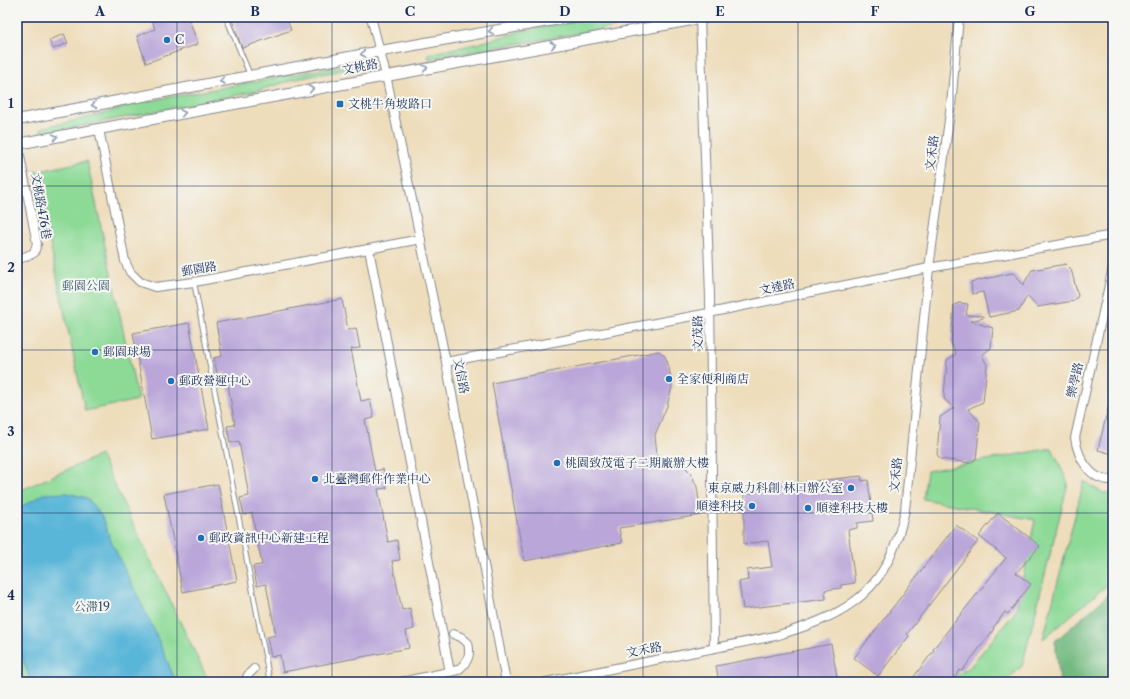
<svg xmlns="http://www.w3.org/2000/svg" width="1130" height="699" font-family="'Libre Caslon Text','Noto Serif TC',serif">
<rect width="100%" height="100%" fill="#f6f6f2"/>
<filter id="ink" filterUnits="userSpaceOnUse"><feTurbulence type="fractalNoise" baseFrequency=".025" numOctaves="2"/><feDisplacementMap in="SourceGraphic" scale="8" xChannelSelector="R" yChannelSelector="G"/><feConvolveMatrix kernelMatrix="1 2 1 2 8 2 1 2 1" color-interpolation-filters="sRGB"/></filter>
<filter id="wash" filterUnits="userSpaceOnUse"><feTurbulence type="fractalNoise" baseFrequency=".012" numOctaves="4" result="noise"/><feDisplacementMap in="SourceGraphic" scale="16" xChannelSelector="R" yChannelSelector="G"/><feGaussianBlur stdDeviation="0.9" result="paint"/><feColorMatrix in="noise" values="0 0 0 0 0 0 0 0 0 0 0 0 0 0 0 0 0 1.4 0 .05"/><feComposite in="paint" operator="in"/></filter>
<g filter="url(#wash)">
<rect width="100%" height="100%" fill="#edb"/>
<g fill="#8dda97" stroke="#54847a">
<path d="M595,17H673L429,59L428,54L476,44L522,31Z"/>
<path d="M352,64L353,68L296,79L253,92L41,134V128L98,115L137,103Z"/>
<path d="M87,161L138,400L85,411L35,172Z"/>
<path d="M1052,448L1068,483L1022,666L1005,682H945L969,668L1016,611L1035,520L923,499L927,471Z"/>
<path d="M100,455L209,682H17V492Z"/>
<path d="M1084,481L1103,493H1113V580L1043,639Z"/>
</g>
<path fill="#72ba80" stroke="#46746f" d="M1113,591V682H1060L1055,641Z"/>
<path fill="#5ab6d8" stroke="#3a729b" d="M67,493L87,498L102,517L111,541L155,632L176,682H31L17,643V509L44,494Z"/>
<g id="blocks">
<g fill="#baa6d9">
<path d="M151,17H188L198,44L146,63L137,36L155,29Z"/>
<path d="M231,17H286L291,30L242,48Z"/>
<path d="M64,34L68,43L53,49L49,40Z"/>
<path d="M1066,264L1071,269L1078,296L1074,301L1037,307L1027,296L1019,311L989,317L983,292L972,294L971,282L1012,273L1016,275L1023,285L1032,270Z"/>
<path d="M342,299L348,330L356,328L360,348L351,349L361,401L370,399L374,418L365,420L375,471L383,469L387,488L378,489L388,542L397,540L400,560L392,561L402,610L410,608L414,629L406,631L409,648L283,672L280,655L271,657L267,637L276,635L266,584L257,586L253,566L262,565L252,513L244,515L240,498L249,496L239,441L230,443L227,426L235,425L226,373L217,374L214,358L222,356L216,323Z"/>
<path d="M959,303L968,304L966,315L983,316V318L970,321L993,328L991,348L982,355L987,365L983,402L968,409L980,422L976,459L970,463L940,459L937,454L940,417L954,408L945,400L944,397L947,360L956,354L951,342L954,305Z"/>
<path d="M189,323L209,429L152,439L133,333Z"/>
<path d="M659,351L665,356L669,367L672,387L667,406L655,435L657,455L682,464L691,473L697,487L701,515L619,528L622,543L524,561L492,383Z"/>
<path d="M1110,400L1113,401V454L1098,450Z"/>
<path d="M861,476L862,481L868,480L873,521L857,523V528L848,530L855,583L841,585V588L825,590L826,599L743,609L739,582L748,580L747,570L772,567L768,541L744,544V494L754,493L753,488Z"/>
<path d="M218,484L237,581L183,592L164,494Z"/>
<path d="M998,513L1040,546L1016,573L1031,584L1008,614L1005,612L993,628L994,629L962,671L960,670L951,682H910L934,650L933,649L1006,558L979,536Z"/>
<path d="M956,525L978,541L907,634L909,636L878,676L854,658Z"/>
<path d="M831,644L838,682H818V679L801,682H719L716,666Z"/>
</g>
</g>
</g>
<g filter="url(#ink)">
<use href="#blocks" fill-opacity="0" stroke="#84868c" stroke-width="1"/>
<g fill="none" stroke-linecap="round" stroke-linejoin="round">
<g stroke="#84868c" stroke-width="6">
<g id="service">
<path d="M226,17L250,75"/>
<path d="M194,282L270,682"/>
</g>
</g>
<g stroke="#84868c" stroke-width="10">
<g id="minor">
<path d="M371,17L386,75L446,362L506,682"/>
<path d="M700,18L710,296L714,648"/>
<path d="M99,129L125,261L130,272L140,282L155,287L194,282L421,239"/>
<path d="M17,141L37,244L34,253L17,260"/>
<path d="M369,249L450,672"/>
<path d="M1113,267L1075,438C1078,457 1090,482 1113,480"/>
<path d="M446,362L709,313L929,268L1113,235"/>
<path d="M245,682L248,675L254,669"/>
<path d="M401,682L458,670C468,662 471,655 468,643L461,637L453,634"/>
<path d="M546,682L775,636C851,614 888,591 905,510L929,268L951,105L959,17"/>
</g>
</g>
<g stroke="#84868c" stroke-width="12">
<g id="tertiary">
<path d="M17,120L381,51L571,17"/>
<path d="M17,144L708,17"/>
</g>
</g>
<use href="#service" stroke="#fff" stroke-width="4"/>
<use href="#minor" stroke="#fff" stroke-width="8"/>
<use href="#tertiary" stroke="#fff" stroke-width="10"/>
</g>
<defs><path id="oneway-chevron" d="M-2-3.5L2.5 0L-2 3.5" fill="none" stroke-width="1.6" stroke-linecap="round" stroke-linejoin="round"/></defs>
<g stroke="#8d97ae">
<use href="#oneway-chevron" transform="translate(491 31) rotate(170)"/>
<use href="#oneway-chevron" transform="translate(553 45) rotate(-11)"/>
<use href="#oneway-chevron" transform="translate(363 54) rotate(169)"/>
<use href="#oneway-chevron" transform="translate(425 68) rotate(-10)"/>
<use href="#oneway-chevron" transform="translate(222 81) rotate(169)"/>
<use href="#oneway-chevron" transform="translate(311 89) rotate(-11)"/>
<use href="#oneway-chevron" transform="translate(94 105) rotate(169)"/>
<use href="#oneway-chevron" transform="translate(183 113) rotate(-11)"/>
<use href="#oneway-chevron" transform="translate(55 137) rotate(-10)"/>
</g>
</g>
<path fill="none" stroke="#1b2f5e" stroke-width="1" stroke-opacity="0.55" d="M177,17V682M332,17V682M487,17V682M643,17V682M798,17V682M953,17V682M17,186H1113M17,350H1113M17,513H1113"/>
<g fill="#1f6fb2" stroke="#f6f6f2" stroke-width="1.5">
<circle cx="167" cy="40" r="4"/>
<rect x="336" y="100" width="8" height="8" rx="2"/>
<circle cx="95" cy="352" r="4"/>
<circle cx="669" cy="379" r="4"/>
<circle cx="171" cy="381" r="4"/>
<circle cx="557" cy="463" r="4"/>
<circle cx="315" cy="479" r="4"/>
<circle cx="851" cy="488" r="4"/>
<circle cx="752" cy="506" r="4"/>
<circle cx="808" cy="508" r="4"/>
<circle cx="201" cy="538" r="4"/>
</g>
<g text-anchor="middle" stroke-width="4" stroke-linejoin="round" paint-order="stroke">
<g font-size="12" fill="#1b2f5e" stroke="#f6f6f2" text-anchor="start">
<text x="175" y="44">C</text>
<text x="348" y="108">文桃牛角坡路口</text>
<text x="103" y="356">郵園球場</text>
<text x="677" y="383">全家便利商店</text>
<text x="179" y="385">郵政營運中心</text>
<text x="565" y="467">桃園致茂電子二期廠辦大樓</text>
<text x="323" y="483">北臺灣郵件作業中心</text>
<text x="843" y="492" text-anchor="end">東京威力科創 林口辦公室</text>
<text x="744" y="510" text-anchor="end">順達科技</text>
<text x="816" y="512">順達科技大樓</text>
<text x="209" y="542">郵政資訊中心新建工程</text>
</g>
<g font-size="12" fill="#1b2f5e" stroke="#f6f6f2">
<text transform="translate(360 67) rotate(-11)" y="4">文桃路</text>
<text transform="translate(932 153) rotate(-82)" y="4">文禾路</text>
<text transform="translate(41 206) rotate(80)" y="4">文桃路476巷</text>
<text transform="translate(199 269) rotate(-10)" y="4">郵園路</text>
<text transform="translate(777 287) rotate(-12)" y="4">文達路</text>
<text transform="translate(698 333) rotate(-91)" y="4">文茂路</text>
<text transform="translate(461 376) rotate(79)" y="4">文信路</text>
<text transform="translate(1075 380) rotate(-77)" y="4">樂學路</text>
<text transform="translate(896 475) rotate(-84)" y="4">文禾路</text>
<text transform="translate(644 650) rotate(-11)" y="4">文禾路</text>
</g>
<g font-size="12" fill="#385a6c" stroke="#f6f6f2">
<text x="86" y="290">郵園公園</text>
<text x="92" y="611">公滯19</text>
</g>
</g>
<rect width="1130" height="699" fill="none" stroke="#f6f6f2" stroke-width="44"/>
<rect x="22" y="22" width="1086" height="655" fill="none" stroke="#1b2f5e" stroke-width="1.5"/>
<g font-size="13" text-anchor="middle" font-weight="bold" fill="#1b2f5e">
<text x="100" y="16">A</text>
<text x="255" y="16">B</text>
<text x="410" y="16">C</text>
<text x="565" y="16">D</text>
<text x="720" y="16">E</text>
<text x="875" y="16">F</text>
<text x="1030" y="16">G</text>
<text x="11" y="108">1</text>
<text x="11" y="272">2</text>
<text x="11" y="436">3</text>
<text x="11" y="600">4</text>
</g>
</svg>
